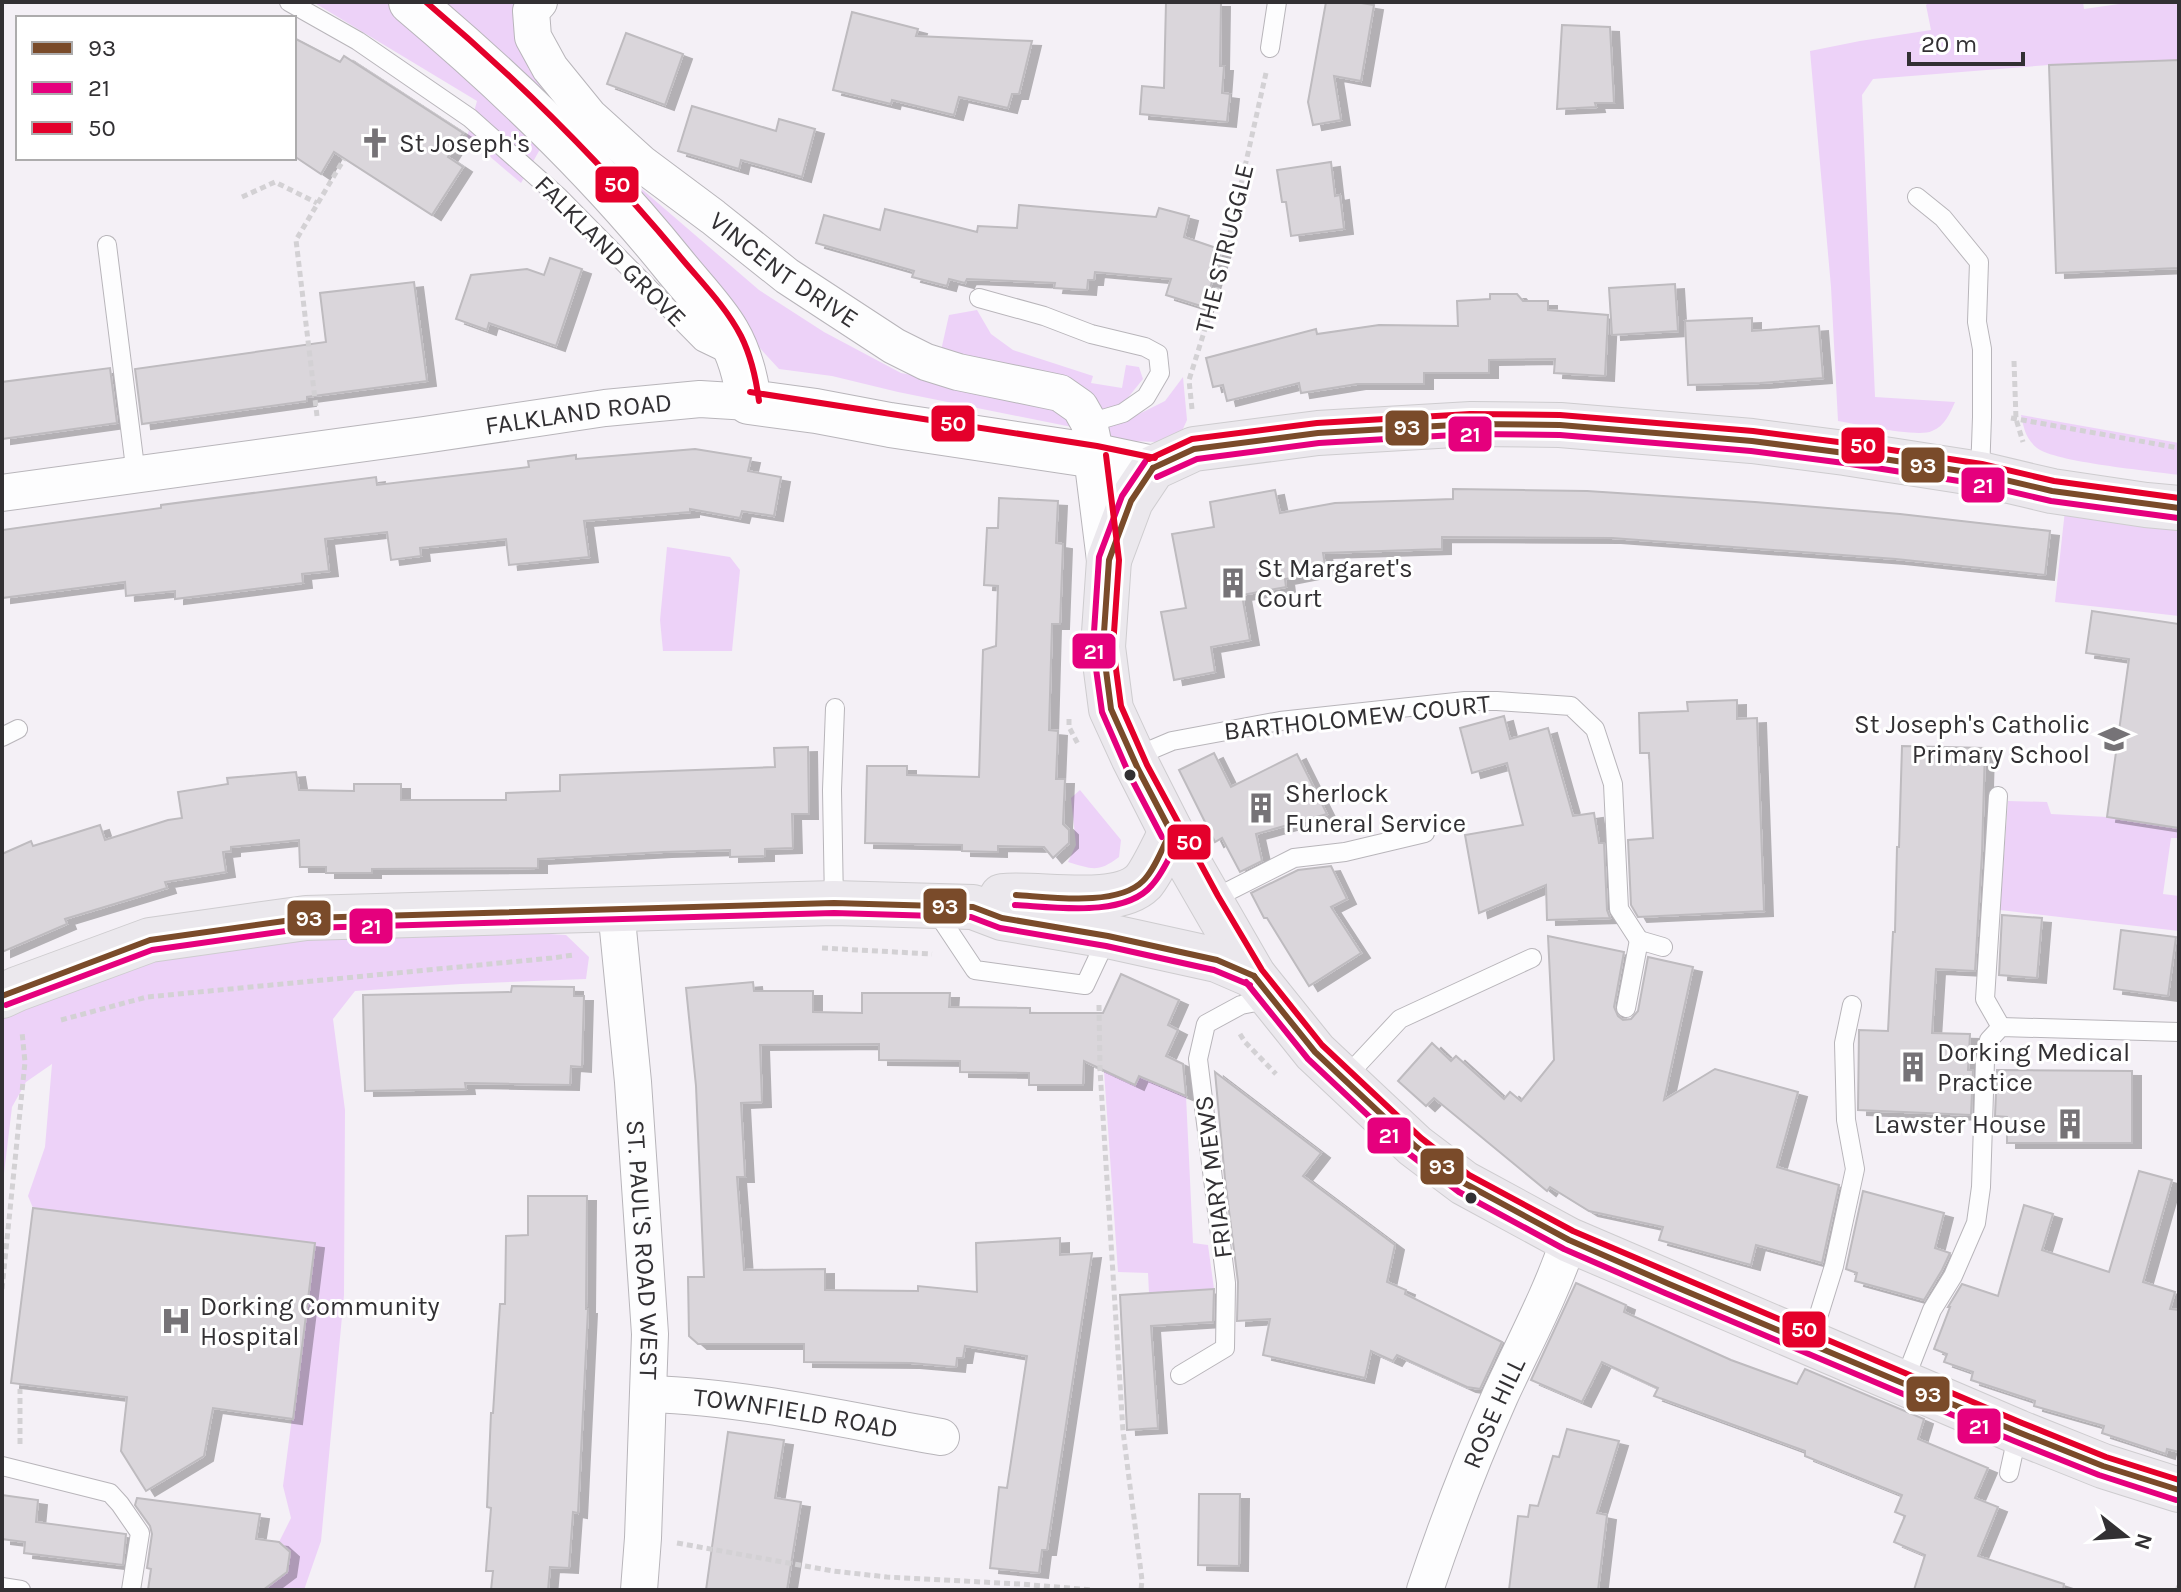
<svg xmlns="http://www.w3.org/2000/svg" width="2181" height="1592" font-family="Karla,sans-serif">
<defs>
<filter id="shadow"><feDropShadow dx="9" dy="5" stdDeviation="0" flood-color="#0004"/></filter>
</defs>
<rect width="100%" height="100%" fill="#f4f0f6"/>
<g fill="#edd2f8">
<path d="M313,2H389L402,9L543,144L521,183L467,137L477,101Z"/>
<path d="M444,2H537V53L528,68L550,100L601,154L759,290L824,332L901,373L1054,402L1071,413L1072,427L898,392L832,376L779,369Z"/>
<path d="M1929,2H2083L2084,9L2133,2H2179V60L2049,65L1873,79L1862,95L1875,397L1955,402C1950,413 1945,426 1932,431C1918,438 1857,424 1838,421L1831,287L1810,51L1860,41L1931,30L1926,5Z"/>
<path d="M977,310L991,334L1013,350L1093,376L1091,383L1122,388L1126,365L1139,367L1143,379L1122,405L1096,413L940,355L949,315Z"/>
<path d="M1183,377L1187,420L1182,431L1158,442L1129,441L1103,434L1111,423L1135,416L1165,401Z"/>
<path d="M2021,415L2179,443V475C2152,471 2054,462 2037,448C2025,438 2024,428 2021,415Z"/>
<path d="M2065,510L2179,528V616L2055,602Z"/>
<path d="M667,547L730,557L740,570L732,651H663L660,620Z"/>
<path d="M1080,790L1121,840L1119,857C1098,873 1092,869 1068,862L1076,845L1071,798Z"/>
<path d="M2008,801L2047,802L2051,814L2107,817L2151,824L2179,820V838H2171L2163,894L2179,896V931L2000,910Z"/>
<path d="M533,933L566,935L589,957L586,979L461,984L355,991L333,1019L345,1110L344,1295L321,1541L304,1590H263L287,1572L290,1552L279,1542L291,1518L283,1486L315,1243L33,1208L28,1196L45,1147L52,1064L26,1082L12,1107L2,1190V1010L165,952L271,938Z"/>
<path d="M1104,1071L1135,1085L1139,1076L1186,1096L1193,1243L1208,1245L1214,1289L1149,1293L1148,1273L1118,1272Z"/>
</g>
<g fill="#dad6db" stroke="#bebbbf" stroke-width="2" filter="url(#shadow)">
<path d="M1166,2H1221L1220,66H1224L1222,93L1230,94L1227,122L1140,114L1142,86L1164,88Z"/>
<path d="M1326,2H1355L1374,5L1361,81L1334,76L1341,120L1313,125L1308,102Z"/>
<path d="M852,12L918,29L916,36L1032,41L1019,94H1012L1008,108L959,97L954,115L892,100L891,104L833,90Z"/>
<path d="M1562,25L1610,27L1614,103H1595L1596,107L1557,109Z"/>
<path d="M626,33L683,54L665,105L607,84Z"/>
<path d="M294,38L340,62L344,56L463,133L448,157L463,167L432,215L334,152L321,174L294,156Z"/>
<path d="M2179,60V268L2056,273L2049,65Z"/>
<path d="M692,106L776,131L779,119L815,129L802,177L741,160L739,169L678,151Z"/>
<path d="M1331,162L1335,196L1340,195L1344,229L1291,236L1286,202H1282L1277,170Z"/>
<path d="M1019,205L1156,217L1159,208L1189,216L1184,237L1222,250L1204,307L1166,295L1171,279L1095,272L1094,280H1088L1087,290L1054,288L1055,283L967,279L965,283L949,279L947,286L912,277L914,271L816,243L824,215L880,230L885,209L977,232L978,226L1017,228Z"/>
<path d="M550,258L582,269L556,346L489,323L487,330L456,319L471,275L527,269L544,275Z"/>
<path d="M414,282L427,381L307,397V401L142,424L135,369L326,342L320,293Z"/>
<path d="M1675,284L1678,331L1612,335L1609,288Z"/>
<path d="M1490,294H1517L1523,301H1548V310L1608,315L1605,376L1554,373L1555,359L1489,360V373H1424V384H1357L1301,393L1299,383L1227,401L1223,385L1213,387L1206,358L1316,329L1317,334L1379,325L1458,326L1457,301L1490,299Z"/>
<path d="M1752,318V331L1819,326L1823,378L1760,383L1688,385L1685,321Z"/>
<path d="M110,368L117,423L2,439V382Z"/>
<path d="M695,449L751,458L748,471L781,477L774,516L742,511L740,518L690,509V512L584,521L589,557L509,565L506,539L420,548L421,556L391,560L387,532L325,539L329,571L302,574L303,583L175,599V591L126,596L125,582L2,598V530L161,508V505L376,477L377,485L529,467L528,461L576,455V459Z"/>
<path d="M1453,489L1587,491L1755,502L1900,514L2050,531L2045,575L1896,559L1612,538L1442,537V549L1323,553L1326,571L1285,579L1286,587L1242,595L1250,640L1211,647L1215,672L1174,680L1161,612L1186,608L1172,534L1214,527L1210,502L1275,490L1280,513L1335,503L1453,499Z"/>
<path d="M999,498L1058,501L1056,543L1063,544L1060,624H1052L1049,730L1058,731L1056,779H1065L1063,824L1069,830V843L1053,858L1044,847L998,846V852L962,851V845L865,843L867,766H907V775L979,777L983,650L996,646L998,586L984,585L987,528H998Z"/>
<path d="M2092,611L2179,624V828L2107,817L2129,659L2086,653Z"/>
<path d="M1737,700V719L1757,718L1764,911L1638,917L1631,905L1628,840L1653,838L1649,753H1640L1639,713L1688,711L1687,702Z"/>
<path d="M1504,716L1510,739L1548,728L1573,816L1594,813L1599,843H1604L1607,910L1610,918L1547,920L1546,885L1479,913L1465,835L1523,825L1507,763L1472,773L1460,728Z"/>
<path d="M1902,746L1985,748L1982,853L1975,971L1936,969L1932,1033L1970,1034L1968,1070H1973L1971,1115L1858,1110L1859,1030L1888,1031L1893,932H1895L1897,847H1899Z"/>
<path d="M808,747L809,814H792L793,848L765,849V856L730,857V850L663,852L538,859V868L372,869V873H326V867H300L299,840L231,847V851L223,852L226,872L165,882L167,888L65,919L67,924L2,952V854L31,841L33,846L100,825L105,840L168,820L182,818L178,792L228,784L227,778L296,772L299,790L354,791V784H401V800H506V793L560,791V775L775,767L774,748Z"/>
<path d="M1214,753L1231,787L1297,754L1327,814L1256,834L1262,861L1240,872L1222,838L1215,842L1179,770Z"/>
<path d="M1331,866L1347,899L1331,907L1361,953L1309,986L1267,918H1264L1251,893L1298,870Z"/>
<path d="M2002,915L2042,918L2037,978L1999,975Z"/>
<path d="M2121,930L2176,937L2168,996L2114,989Z"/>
<path d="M1548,936L1624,952L1614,1007L1618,1016L1623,1020L1631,1019L1638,1011L1648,957L1693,967L1664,1100L1715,1069L1798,1092L1777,1167L1839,1185L1822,1263L1756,1245L1751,1265L1659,1240L1663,1227L1589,1211L1550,1187L1547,1191L1434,1098L1426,1106L1398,1081L1432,1043L1451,1061L1456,1056L1504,1099L1510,1092L1521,1101L1554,1060Z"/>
<path d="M1121,974L1179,1000L1168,1025L1178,1030L1166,1056L1183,1064L1186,1096L1139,1076L1135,1085L1084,1061L1083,1085H1029V1073L960,1072V1061L879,1060V1044L760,1045L762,1102L741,1103L745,1177H737L744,1270L825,1269V1290L918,1291V1286L977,1292L976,1243L1060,1238V1255L1092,1253L1047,1550H1042L1039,1573L990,1568L999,1487L1007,1488L1027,1356L965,1346L963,1358H957L956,1367L911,1363L804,1362V1344H698L689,1336L688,1277H704L696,1086L686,988L753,982L754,991H813V1012L862,1013V993H950L949,1007L1030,1008V1013H1103Z"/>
<path d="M512,986L574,987V996H584L582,1067L571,1066L570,1085L465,1083L466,1089L365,1091L363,995L511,992Z"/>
<path d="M1997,1070L2132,1071V1143H2007V1117L1995,1116Z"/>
<path d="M1215,1072L1321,1153L1303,1176L1395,1245L1387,1282L1406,1290L1405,1294L1502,1342L1480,1389L1467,1387L1397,1355L1393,1361L1371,1351L1365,1378L1263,1355L1270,1319L1237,1321L1238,1282L1225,1179Z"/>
<path d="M2139,1171L2172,1180L2143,1282L2175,1292L2170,1309L2179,1310V1452L2167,1449L2166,1454L2102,1433L2104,1426L2034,1406L2035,1401L1971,1380L1973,1372L1944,1362L1947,1354L1934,1349L1950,1307H1948L1962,1284L1998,1296L2024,1205L2053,1214L2042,1250L2109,1272Z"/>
<path d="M1863,1191L1944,1213L1935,1248L1950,1253L1942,1270L1924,1300L1855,1281L1857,1273L1846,1269Z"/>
<path d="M528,1196H587L586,1309H588L578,1513L573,1512L569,1568L550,1567L548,1590H491L493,1571H486L491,1508L487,1507L491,1413H493L500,1304H505L506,1236L528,1235Z"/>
<path d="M33,1208L315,1243L293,1419L213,1408L204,1456L146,1491L121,1451L127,1397L11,1383Z"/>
<path d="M1576,1283L1626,1305L1624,1312L1731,1360L1797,1384L1805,1369L1924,1419L1918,1439L1988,1468L1975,1498L1998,1507L1978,1556L2064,1584L2063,1590H1914L1925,1555L1894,1542L1905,1516L1895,1512L1902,1495L1805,1456V1451L1654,1396L1658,1388L1602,1362L1582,1402L1531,1380Z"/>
<path d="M1214,1289L1213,1322L1151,1326L1158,1428L1127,1430L1120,1295Z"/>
<path d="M1567,1429L1619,1441L1597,1513L1607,1515L1598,1590H1509L1518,1516L1528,1517L1530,1505L1538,1506L1553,1456L1559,1457Z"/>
<path d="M728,1432L784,1440L775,1498L801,1502L787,1590H706Z"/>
<path d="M1199,1494H1240L1239,1566L1198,1565Z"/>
<path d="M2,1495L38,1500L36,1522L126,1534L123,1565L24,1553L25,1542L2,1539Z"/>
<path d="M137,1498L260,1514L256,1539L279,1542L290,1552L287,1572L263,1590H148L151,1569L147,1568L152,1534L150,1526L135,1505Z"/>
</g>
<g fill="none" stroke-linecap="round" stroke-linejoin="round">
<g stroke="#b8b5ba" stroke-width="20">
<g id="service">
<path d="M289,2L358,41L470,118L559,197L702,342L729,355"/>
<path d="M1270,48L1277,2"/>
<path d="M1917,197L1943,218L1979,262L1977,322L1982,349V417L1980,474"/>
<path d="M107,245L136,475"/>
<path d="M979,298L1044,316L1091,334L1145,347L1158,354L1160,373L1146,397L1123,413L1089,423"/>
<path d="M2,737L18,729"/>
<path d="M1134,757L1172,741L1280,721L1465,701H1497L1571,706L1595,729L1613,784L1619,909L1639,940"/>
<path d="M1998,796L1985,999L2001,1027"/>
<path d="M1209,901L1294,858L1345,852L1425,833"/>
<path d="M834,903L832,790L835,708"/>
<path d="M935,910L975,970L1085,985L1108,936"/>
<path d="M1626,1008L1639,940L1663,947"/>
<path d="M1344,1079L1400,1019L1532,958"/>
<path d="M1810,1343L1834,1266L1855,1169L1846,1120L1844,1043L1852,1005"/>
<path d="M1180,1375L1225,1348L1226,1283L1198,1059L1206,1024L1241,1005L1271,999"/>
<path d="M1903,1384L1932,1310L1953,1276L1976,1223L1981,1187L1985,1061L1989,1040L2001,1027L2179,1032"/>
<path d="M2,1466L110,1493L120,1504L140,1533L131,1590"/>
<path d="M2009,1473L2018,1432"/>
<path d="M2,1587L21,1590"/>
</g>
</g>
<g stroke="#b8b5ba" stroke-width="38">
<g id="minor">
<path id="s1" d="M539,2L531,11L533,37L550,68L589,116L642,164L713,217L787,276L894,346L926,362L958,372L1060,393L1080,407L1089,423L1096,456"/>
<path id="s2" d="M2,493L424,435L605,408L700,399L749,402"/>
<path id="s3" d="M616,909L633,1082L650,1334L643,1538L639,1590"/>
<path id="s4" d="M649,1394C747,1397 845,1420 941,1437"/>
<path id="s5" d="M1425,1590C1447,1524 1472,1459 1500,1396C1524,1344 1551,1294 1569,1240"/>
</g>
</g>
<g stroke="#b8b5ba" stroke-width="46">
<g id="tertiary">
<path d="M411,2C506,82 596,168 674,265C690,285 716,312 727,332C740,354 746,378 749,402L816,411L890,425L1096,456L1153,468"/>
<path d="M1096,456L1109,560"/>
</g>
</g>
<g stroke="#cecccf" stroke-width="46">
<g id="primary">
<path d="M2179,508L2146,505L2052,491L1980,474L1845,453L1752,441L1560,425L1471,424L1318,433L1194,449L1153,468L1131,501L1109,560L1103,647L1111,709L1133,757L1171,832L1254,976L1315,1052L1415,1146L1464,1183L1569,1240L2018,1432L2103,1466L2179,1490"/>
<path d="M1002,896C1039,892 1116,909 1143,882C1152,872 1164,845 1171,832"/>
<path d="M2,996L17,989L150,940L306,918L834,903L973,907L1002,918L1108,936L1217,960L1254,976"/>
</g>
</g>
<g stroke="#d3d1d4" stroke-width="5" stroke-dasharray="6 4" stroke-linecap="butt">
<path d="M242,197L275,182L317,203"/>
<path d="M2014,361L2016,419L2023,442"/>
<path d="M1192,409L1189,380L1217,291L1266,73"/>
<path d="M317,416L296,240L344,159"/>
<path d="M2011,418L2179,448"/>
<path d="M1069,719V727L1078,744"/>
<path d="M822,948L932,954"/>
<path d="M1099,1005L1100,1070L1123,1431L1142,1580L1141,1590"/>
<path d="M61,1020L147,997L552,958L574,955"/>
<path d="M1240,1034L1245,1042L1276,1074"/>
<path d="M2,1289L25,1062L22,1032"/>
<path d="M20,1444V1389"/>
<path d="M677,1543L833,1571L887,1577L1020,1584L1093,1590"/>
<path d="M2177,1590L2179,1586"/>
</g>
<use href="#service" stroke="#fdfdfe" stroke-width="18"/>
<use href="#minor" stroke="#fdfdfe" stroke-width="36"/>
<use href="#tertiary" stroke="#fdfdfe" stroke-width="44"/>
<use href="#primary" stroke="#ebe8ed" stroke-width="44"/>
<g stroke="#fff" stroke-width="12">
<g id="bus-1">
<path d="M1153,468L1194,449L1318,433L1471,424L1560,425L1752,441L1845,453L1980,474L2052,491L2179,508"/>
<path d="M1153,468L1131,501L1109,560L1103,647L1111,709L1138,769L1171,832"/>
<path d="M1016,895C1050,897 1117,907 1143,881C1156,868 1162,847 1171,832"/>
<path d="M1254,976L1315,1052L1415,1146L1464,1183L1569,1240L1669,1284L2018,1432L2103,1466L2179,1490"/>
<path d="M2,996L150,940L306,918L834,903L973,907L1002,918L1108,936L1217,960L1254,976"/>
</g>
</g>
<g stroke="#fff" stroke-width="12">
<g id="bus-2">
<path d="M1145,462L1122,496L1099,557L1093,647L1102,712L1129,774L1162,837"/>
<path d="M1157,477L1197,459L1319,443L1471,434L1560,435L1751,451L1844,463L1978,484L2051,501L2178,518"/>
<path d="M1015,905C1054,907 1125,918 1152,885C1164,872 1171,853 1180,837"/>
<path d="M1246,982L1308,1059L1408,1153L1459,1192L1564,1249L1665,1293L2014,1441L2099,1475L2176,1500"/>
<path d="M6,1005L152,950L307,928L834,913L971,917L1000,928L1106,946L1214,970L1250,985"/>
</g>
</g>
<g stroke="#fff" stroke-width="12">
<g id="bus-3">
<path d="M426,2C517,79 601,162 677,253C699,280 725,305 741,336C751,356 756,378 759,401"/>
<path d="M750,392L1097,446L1155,458"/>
<path d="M1106,455L1119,560L1113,647L1121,706L1147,765L1218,896L1262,970L1322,1045L1421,1138L1469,1175L1573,1231L2022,1423L2106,1457L2179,1480"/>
<path d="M1149,459L1192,439L1317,423L1470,414L1560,415L1753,431L1846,443L1982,464L2054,481L2179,498"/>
</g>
</g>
<use href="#bus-1" stroke="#7a4b2a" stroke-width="6"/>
<use href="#bus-2" stroke="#e5007d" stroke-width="6"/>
<use href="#bus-3" stroke="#e4002b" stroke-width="6"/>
</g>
<defs>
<g id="church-bare" transform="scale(2.4)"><path d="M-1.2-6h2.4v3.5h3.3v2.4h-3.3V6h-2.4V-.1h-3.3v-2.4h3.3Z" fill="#767377" stroke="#fff" stroke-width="2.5" paint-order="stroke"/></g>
<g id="building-bare" transform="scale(2.4)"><path d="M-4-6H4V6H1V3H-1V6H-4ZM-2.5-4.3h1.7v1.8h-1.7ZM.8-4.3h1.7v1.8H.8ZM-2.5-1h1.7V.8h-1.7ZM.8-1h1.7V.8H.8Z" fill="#767377" stroke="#fff" stroke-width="2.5" paint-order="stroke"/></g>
<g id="school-bare" transform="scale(2.4)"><path d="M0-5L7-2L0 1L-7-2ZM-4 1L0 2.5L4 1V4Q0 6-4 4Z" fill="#767377" stroke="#fff" stroke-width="2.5" paint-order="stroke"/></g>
<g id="hospital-bare" transform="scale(2.4)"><path d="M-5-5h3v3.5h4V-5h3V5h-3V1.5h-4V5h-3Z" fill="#767377" stroke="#fff" stroke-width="2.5" paint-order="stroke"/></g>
</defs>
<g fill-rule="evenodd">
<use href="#church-bare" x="375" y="143"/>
<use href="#building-bare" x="1233" y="583"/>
<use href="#school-bare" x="2114" y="739"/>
<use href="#building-bare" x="1261" y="808"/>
<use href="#building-bare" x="1913" y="1067"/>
<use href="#building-bare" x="2070" y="1124"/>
<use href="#hospital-bare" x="176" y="1321"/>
</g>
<g fill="#323033" stroke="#fff" stroke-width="3">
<circle cx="1130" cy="775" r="7"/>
<circle cx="1471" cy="1198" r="7"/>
</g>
<g text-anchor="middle" stroke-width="6" stroke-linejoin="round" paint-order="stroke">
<g font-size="26" fill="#323033" stroke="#fff" text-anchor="start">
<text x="399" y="152">St Joseph's</text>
<text x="1257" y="577">St Margaret's<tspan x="1257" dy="30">Court</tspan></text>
<text x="2090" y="733" text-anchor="end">St Joseph's Catholic<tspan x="2090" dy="30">Primary School</tspan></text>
<text x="1285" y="802">Sherlock<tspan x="1285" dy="30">Funeral Service</tspan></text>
<text x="1937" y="1061">Dorking Medical<tspan x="1937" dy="30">Practice</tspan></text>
<text x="2046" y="1133" text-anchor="end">Lawster House</text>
<text x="200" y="1315">Dorking Community<tspan x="200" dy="30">Hospital</tspan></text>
</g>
<g font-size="26" fill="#323033" stroke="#fff">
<text transform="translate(1224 248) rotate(-76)" y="9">THE STRUGGLE</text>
<text transform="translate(611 251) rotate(45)" y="9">FALKLAND GROVE</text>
<text dy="9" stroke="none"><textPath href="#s1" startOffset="384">VINCENT DRIVE</textPath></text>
<text dy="9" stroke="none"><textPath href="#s2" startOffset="582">FALKLAND ROAD</textPath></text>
<text transform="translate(1357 717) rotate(-6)" y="9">BARTHOLOMEW COURT</text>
<text transform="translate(1213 1177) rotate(-97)" y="9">FRIARY MEWS</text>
<text dy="9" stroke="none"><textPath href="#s3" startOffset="342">ST. PAUL'S ROAD WEST</textPath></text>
<text dy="9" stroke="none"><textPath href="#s4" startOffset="148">TOWNFIELD ROAD</textPath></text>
<text dy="9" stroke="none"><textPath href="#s5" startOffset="190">ROSE HILL</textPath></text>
</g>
</g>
<g stroke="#fff" stroke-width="3">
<rect x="594" y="165" width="46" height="39" rx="8" fill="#e4002b"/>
<rect x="930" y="404" width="46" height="39" rx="8" fill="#e4002b"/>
<rect x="1384" y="409" width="46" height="38" rx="8" fill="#7a4b2a"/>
<rect x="1447" y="415" width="46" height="38" rx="8" fill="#e5007d"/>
<rect x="1840" y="426" width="46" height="39" rx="8" fill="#e4002b"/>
<rect x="1900" y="446" width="46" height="38" rx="8" fill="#7a4b2a"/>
<rect x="1960" y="466" width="46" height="38" rx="8" fill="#e5007d"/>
<rect x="1071" y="632" width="46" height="38" rx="8" fill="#e5007d"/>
<rect x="1166" y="823" width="46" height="38" rx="8" fill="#e4002b"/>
<rect x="922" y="887" width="46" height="38" rx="8" fill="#7a4b2a"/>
<rect x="286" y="899" width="46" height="38" rx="8" fill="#7a4b2a"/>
<rect x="348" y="907" width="46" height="38" rx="8" fill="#e5007d"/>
<rect x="1366" y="1116" width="46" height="39" rx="8" fill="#e5007d"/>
<rect x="1419" y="1147" width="46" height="39" rx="8" fill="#7a4b2a"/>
<rect x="1781" y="1310" width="46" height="39" rx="8" fill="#e4002b"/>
<rect x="1905" y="1375" width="46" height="38" rx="8" fill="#7a4b2a"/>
<rect x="1956" y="1407" width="46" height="38" rx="8" fill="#e5007d"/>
</g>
<g font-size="22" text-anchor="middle" font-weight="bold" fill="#fff">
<text x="617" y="192">50</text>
<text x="953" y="431">50</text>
<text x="1407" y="435">93</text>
<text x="1470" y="442">21</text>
<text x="1863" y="453">50</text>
<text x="1923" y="473">93</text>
<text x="1983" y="493">21</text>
<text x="1094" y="659">21</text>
<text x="1189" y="850">50</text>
<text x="945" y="914">93</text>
<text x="309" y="926">93</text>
<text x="371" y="934">21</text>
<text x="1389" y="1143">21</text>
<text x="1442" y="1174">93</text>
<text x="1804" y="1337">50</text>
<text x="1928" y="1402">93</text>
<text x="1979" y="1434">21</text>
</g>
<rect width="2181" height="1592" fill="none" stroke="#323033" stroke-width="8"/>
<rect x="16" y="16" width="280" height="144" fill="#ffffff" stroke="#adacad" stroke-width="2"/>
<rect x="32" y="42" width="40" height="12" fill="#7a4b2a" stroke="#adacad" stroke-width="2"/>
<text x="88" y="56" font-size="24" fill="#323033">93</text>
<rect x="32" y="82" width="40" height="12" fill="#e5007d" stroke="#adacad" stroke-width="2"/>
<text x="88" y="96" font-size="24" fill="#323033">21</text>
<rect x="32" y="122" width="40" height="12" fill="#e4002b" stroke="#adacad" stroke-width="2"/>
<text x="88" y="136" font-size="24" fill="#323033">50</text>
<g transform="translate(2125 1536) rotate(107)" stroke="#ffffff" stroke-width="6" paint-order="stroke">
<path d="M0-6L14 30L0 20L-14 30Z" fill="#323033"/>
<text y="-12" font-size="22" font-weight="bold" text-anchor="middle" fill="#323033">N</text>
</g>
<path d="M1909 52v12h114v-12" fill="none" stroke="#323033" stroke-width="4"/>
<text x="1921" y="52" font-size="24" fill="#323033" stroke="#ffffff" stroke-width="6" paint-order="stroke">20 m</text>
</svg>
